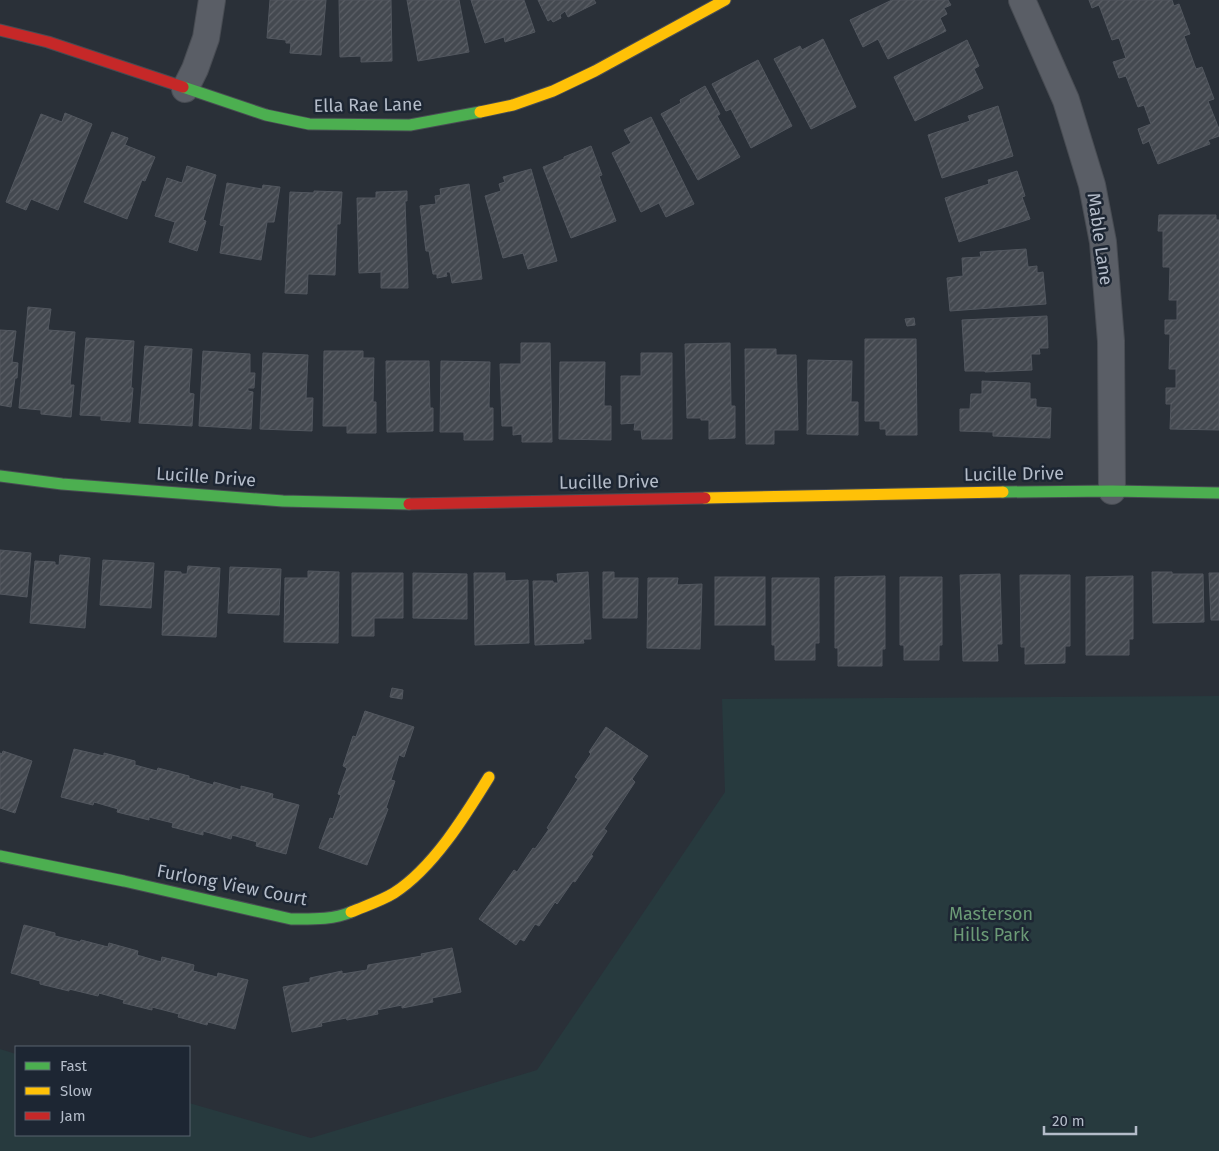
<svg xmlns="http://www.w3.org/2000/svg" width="1219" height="1151" font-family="'Fira Sans',sans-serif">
<defs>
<pattern id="building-hatch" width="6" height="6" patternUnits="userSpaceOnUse" patternTransform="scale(1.25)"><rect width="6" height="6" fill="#444950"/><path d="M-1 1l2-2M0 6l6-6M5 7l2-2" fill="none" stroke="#5d6168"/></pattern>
</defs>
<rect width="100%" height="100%" fill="#2a3038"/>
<path fill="#273a3e" d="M1219,696V1151H0V1049L16,1054V1135H189V1103L311,1138L537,1070L725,792L722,699Z"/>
<g fill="url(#building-hatch)" stroke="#52575f">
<path d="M270,0H326L321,55L290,53L291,43H286V40L267,38Z"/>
<path d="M339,0H391L392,61L361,62V56L340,57Z"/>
<path d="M407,0H459L469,52L418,61Z"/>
<path d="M471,0H524L535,32L505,42L504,37L485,43Z"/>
<path d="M538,0H594L596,3L568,17L565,11L560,15L561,18L553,22L551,19L548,21Z"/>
<path d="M892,0H948L951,5L944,8L947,14L940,18L946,31L888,59L878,39L863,47L850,20Z"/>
<path d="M1089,0H1172L1174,6L1179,4L1190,34L1184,36L1196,69L1202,67L1214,99L1208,101L1219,129V136L1208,140L1210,144L1158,164L1149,141L1143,144L1138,129L1151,124L1144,105L1138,107L1126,76L1119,78L1113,62L1126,58L1119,38L1112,40L1099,5L1092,8Z"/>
<path d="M823,39L856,107L811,129L774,59L800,46L802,50Z"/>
<path d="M967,40L979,66L974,69L983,88L915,121L894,77Z"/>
<path d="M758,60L792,126L751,148L731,109L726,111L712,84Z"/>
<path d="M705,86L720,114L717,116L740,157L698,180L661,114L681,103L680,100Z"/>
<path d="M998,106L1013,156L942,178L928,135L970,121L968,116Z"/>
<path d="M65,113L92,124L58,210L31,199L26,210L6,202L41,114L62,122Z"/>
<path d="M651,117L694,204L666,217L659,203L641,212L612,153L631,143L624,130Z"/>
<path d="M112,132L128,138L125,145L155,157L145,181L142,180L127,219L84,202Z"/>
<path d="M591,146L602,175L599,176L616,221L571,238L543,167L564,159V157Z"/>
<path d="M187,166L216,175L203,220L206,221L197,251L169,242L175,222L155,216L167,178L182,183Z"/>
<path d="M531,169L557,261L528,269L523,253L503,258L485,196L501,191L499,184L505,182L503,177Z"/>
<path d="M1017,171L1025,196L1022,197L1030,219L959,242L945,198L989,184L988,180Z"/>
<path d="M227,183L262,189L263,185L280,187L274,222H267L261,260L220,253L224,226L220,225Z"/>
<path d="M469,184L482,279L452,283L450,272H446L447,276L437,278V274H433L429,251H426L420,206L436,204L435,196L441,195L440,189Z"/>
<path d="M314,191L342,192L340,224H337L335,275L308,274L307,294L285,293L290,192L314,193Z"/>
<path d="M407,191V201H405L408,288H381V272L359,273L357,198H376V192Z"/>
<path d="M1159,215H1216V220H1219V430L1170,429L1171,404H1166V388H1176V369H1169L1170,334H1165V320H1177V300H1169L1170,267H1163V231H1158Z"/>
<path d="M1026,249L1028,267L1037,266V273L1043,272L1046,304L950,311L947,278L963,276L962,258L981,257L980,252Z"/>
<path d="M28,307L51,309L48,330L75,332L70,385H74L71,417L41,414V410L19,408Z"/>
<path d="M1047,316L1048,348H1039L1040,354H1031L1032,370L985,372V371H965L962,320Z"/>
<path d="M914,318L915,325L907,326L905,319Z"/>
<path d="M0,330L16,331L12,362L18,363L17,378H15L11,407L0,405Z"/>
<path d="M86,338L134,341L131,388H133L130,422L101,420V416L80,415Z"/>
<path d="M865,339H916L917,435H886V429H880V421H865Z"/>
<path d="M521,343H550L552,442H522V434L513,435V426H502L500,364H521Z"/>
<path d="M730,343L731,406H735V438L709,439V420H701V418H687L685,344Z"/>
<path d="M145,346L192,349L189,393L194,394L192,426L139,423Z"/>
<path d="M745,349H776V355H796L798,430H774V444H746Z"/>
<path d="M203,351L250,354V373H255L254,388H248V391L253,392L251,429L199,426Z"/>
<path d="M324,351H363V358H374L373,402H376V433H347V426H323Z"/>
<path d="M263,353L308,355L306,398H313L312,431L260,429Z"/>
<path d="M641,353H672V439H642L641,430H634L635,423L621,424V376H641Z"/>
<path d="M808,360L852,361L851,402H858V435L807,434Z"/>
<path d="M386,361H429L430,408H433V431L387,432Z"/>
<path d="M441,361L490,362L489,408H493V440H464V432H440Z"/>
<path d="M560,362H605L604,406H611V440L559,439Z"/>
<path d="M982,381L1030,383V399H1036V407L1051,408L1050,438L993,436V432L960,431V409H970L971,394H982Z"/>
<path d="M0,550L31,553L27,597L0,594Z"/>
<path d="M60,555L90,558L85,628L30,623L35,561L55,562V565H59Z"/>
<path d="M103,560L154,563L151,608L100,605Z"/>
<path d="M188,566L220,568L216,637L162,635L165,571L181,572V574H187Z"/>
<path d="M230,567L281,569L279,615L228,613Z"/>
<path d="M308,571L339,572L338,643L284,642L285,578H308Z"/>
<path d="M588,572L591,639H583L584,643L535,645L533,581H553V583H558L557,574Z"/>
<path d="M603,572H614V578H638L637,618H603Z"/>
<path d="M1152,572H1172V574H1203L1204,622L1153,623Z"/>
<path d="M352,573H403V618H374V636H352Z"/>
<path d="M413,573L467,574V619L413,618Z"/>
<path d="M474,573H505V581L528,580L529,643L475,645Z"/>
<path d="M1209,573H1219V620H1211Z"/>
<path d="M1000,574L1002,644H997L998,661H963L960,575Z"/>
<path d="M1020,575H1070V646H1065V663L1025,664V647H1021Z"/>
<path d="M885,576V649H882V666H838V648H835V577Z"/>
<path d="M1133,576V639H1129V655H1086V577Z"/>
<rect x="715" y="577" width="50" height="48"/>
<path d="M900,577H942V645H939V660H904V645H900Z"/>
<path d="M648,578H678L677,585L702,584L700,649L647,648Z"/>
<path d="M772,578H819V643H815V660H775V645H772Z"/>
<path d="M392,688L403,690L402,699L390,697Z"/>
<path d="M365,711L414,727L404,757L399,755L391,780L395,781L386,808L388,809L367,865L319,848L330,818L333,819L341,795L338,794L347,768L343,766L353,736L356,737Z"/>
<path d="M606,727L648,756L632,779L635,782L604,829L607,831L591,855L593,856L575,882L573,881L557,904L555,902L539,926L535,924L524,941L520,939L516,945L479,919L514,870L517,872L533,848L535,849L549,829L547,828L578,779L575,777L591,754L589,752Z"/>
<path d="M74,749L104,756V753L135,761V765L157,771L158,768L189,776V778L213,785L214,782L241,790V786L273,794L272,798L299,805L286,854L256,846L257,842L232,835L231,839L203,831V835L172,827L173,823L149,817V820L117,812L118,809L94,802L93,805L61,797Z"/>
<path d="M3,751L32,761L15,813L0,808V753L2,754Z"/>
<path d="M24,925L55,933V936L80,942L81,940L108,947L109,943L138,951L137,955L161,962L162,957L194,965L193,971L217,977L218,973L248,980L235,1029L208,1022L207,1025L178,1017L179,1014L152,1007V1010L123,1003L124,1000L99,993L98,996L69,989V991L40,984V981L11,973Z"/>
<path d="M452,948L461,992L432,998L433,1002L402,1008V1005L377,1010L378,1014L347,1020L346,1018L321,1023L322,1026L292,1032L283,987L310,982V978L342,971V974L367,970L368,965L422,956L421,954Z"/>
</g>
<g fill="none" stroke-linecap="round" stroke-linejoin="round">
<g stroke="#484c53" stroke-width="28">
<g id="street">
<path d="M1022,0L1066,100L1092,185L1103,242L1111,341L1112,491"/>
<path d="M185,89L195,69L206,38L212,0"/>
</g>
</g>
<g stroke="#484c53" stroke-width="13">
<g id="fast">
<path d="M183,87L266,115L309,124L410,125L480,112"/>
<path d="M0,476L62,484L283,501L409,504"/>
<path d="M1003,492L1112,491L1219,493"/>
<path d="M0,856L124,881L291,919C311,919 333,920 351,912"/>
</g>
</g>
<g stroke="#484c53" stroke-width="13">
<g id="slow">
<path d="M480,112L513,105L553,91L595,71L725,0"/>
<path d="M705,498L1003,492"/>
<path d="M351,912C365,906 381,901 394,893C433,868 465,816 489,777"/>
</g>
</g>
<g stroke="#484c53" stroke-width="13">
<g id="jam">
<path d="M0,30L48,42L183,87"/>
<path d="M409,504L705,498"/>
</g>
</g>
<use href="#street" stroke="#5a5e66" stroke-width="26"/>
<use href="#fast" stroke="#4caf50" stroke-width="11"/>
<use href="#slow" stroke="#ffc107" stroke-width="11"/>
<use href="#jam" stroke="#c62828" stroke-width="11"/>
</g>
<g text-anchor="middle" stroke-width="5" stroke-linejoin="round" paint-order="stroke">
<g font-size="18" fill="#b4bcc9" stroke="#1d2633">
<text transform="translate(368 105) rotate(-1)" y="6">Ella Rae Lane</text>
<text transform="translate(1100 239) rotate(82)" y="6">Mable Lane</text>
<text transform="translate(1014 474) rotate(-1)" y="6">Lucille Drive</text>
<text transform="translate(206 477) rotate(4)" y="6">Lucille Drive</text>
<text transform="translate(609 482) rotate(-1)" y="6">Lucille Drive</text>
<text transform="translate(232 885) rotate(11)" y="6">Furlong View Court</text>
</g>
<g font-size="18" fill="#6b9a76" stroke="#1d2633">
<text x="991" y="920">Masterson<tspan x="991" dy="21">Hills Park</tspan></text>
</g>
</g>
<rect x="15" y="1046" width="175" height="90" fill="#1d2633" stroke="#59626f"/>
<rect x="25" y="1062" width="25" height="8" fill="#4caf50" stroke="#59626f"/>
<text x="60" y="1071" font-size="15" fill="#b4bcc9">Fast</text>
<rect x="25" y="1087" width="25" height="8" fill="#ffc107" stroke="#59626f"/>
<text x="60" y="1096" font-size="15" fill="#b4bcc9">Slow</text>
<rect x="25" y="1112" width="25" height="8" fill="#c62828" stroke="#59626f"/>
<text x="60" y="1121" font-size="15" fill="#b4bcc9">Jam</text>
<path d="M1044 1126v8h92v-8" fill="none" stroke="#b4bcc9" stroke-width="2.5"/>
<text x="1052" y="1126" font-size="15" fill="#b4bcc9" stroke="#1d2633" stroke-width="4" paint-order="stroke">20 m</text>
</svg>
